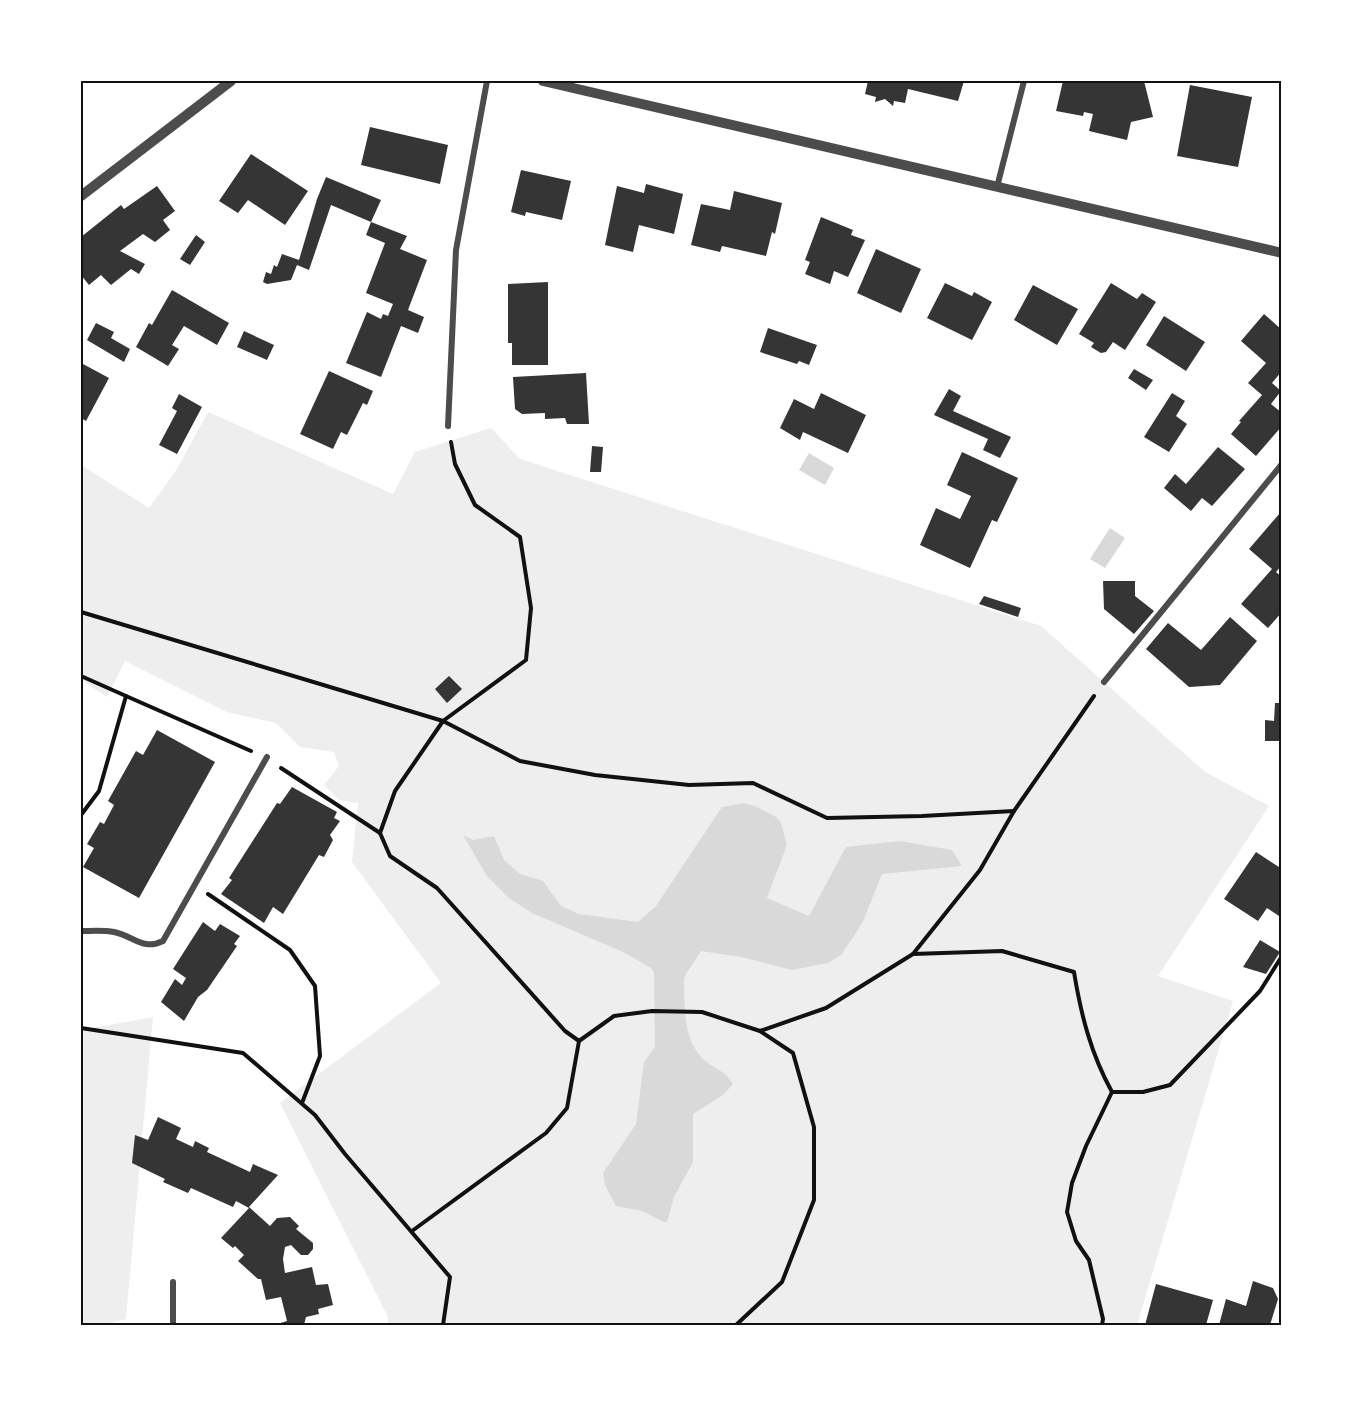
<svg xmlns="http://www.w3.org/2000/svg" width="1363" height="1406" font-family="'PT Sans',sans-serif">
<rect width="100%" height="100%" fill="#fff"/>
<g fill="#eee">
<path d="M208,412L393,494L415,452L491,428L520,459L1041,626L1205,772L1269,806L1158,976L1233,1001L1137,1325H388V1317L280,1103L441,983L352,862L358,803L339,800L324,785L339,766L334,752L300,747L276,723L227,712L125,661L107,697L81,680V465L149,508L177,469Z"/>
<path d="M153,1017L126,1319L103,1325H81V1030Z"/>
</g>
<g fill="#d9d9d9">
<path d="M809,453L834,468L825,485L799,470Z"/>
<path d="M1110,528L1125,538L1105,568L1090,559Z"/>
<path d="M744,803L757,807L776,817L781,823L787,845L767,898L809,916L846,847L900,841L952,850L962,866L882,874L864,919L856,933L841,955L828,963L792,970L742,957L701,951L686,974L684,980C685,1009 682,1043 708,1063C720,1072 724,1070 733,1084L723,1095L693,1114V1162L674,1197L667,1222H664L642,1211L616,1206L605,1185L603,1173L636,1124L644,1062L655,1047L654,972L651,968L623,952L532,913L509,898L487,876L463,835L473,840L494,836L504,860L520,874L543,881L561,906L579,914L638,922L656,906L722,807Z"/>
</g>
<g fill="#353535">
<path d="M868,81H964L958,101L908,89L905,103L894,101L893,106L885,99L875,102L876,97L865,94Z"/>
<path d="M1063,81H1144L1153,117L1131,122L1127,140L1089,131L1093,114L1084,112L1083,116L1056,111Z"/>
<path d="M1190,85L1252,97L1238,167L1177,156Z"/>
<path d="M370,127L448,145L440,184L361,165Z"/>
<path d="M251,154L308,191L285,225L248,200L238,213L219,201Z"/>
<path d="M521,170L571,181L562,220L526,212L525,216L511,212Z"/>
<path d="M326,177L381,200L371,222L331,205L309,270L297,265L291,280L267,284L263,282L266,272L271,274L274,265L277,267L282,254L299,260L317,199Z"/>
<path d="M646,184L683,194L674,234L639,225L633,252L605,245L617,186L644,193Z"/>
<path d="M157,186L175,211L163,220L170,230L155,242L143,234L120,251L145,264L139,274L131,269L111,285L101,275L89,285L81,275V237L121,205L124,209Z"/>
<path d="M734,191L782,203L775,234L772,232L766,256L722,246L720,252L691,245L701,204L730,210Z"/>
<path d="M821,217L853,230L851,235L865,240L848,277L834,271L830,284L805,274L810,262L805,260Z"/>
<path d="M371,222L407,236L400,249L427,260L408,310L424,317L418,333L401,326L381,377L346,363L367,312L381,319L383,314L388,316L393,304L366,293L385,243L366,235Z"/>
<path d="M196,235L205,242L190,265L180,259Z"/>
<path d="M876,249L921,269L901,313L857,293Z"/>
<path d="M548,282V365H512V343H508V284Z"/>
<path d="M945,283L972,296L974,292L992,302L972,340L927,318Z"/>
<path d="M1111,283L1137,299L1142,293L1156,302L1125,350L1113,342L1106,352L1101,353L1091,347L1094,343L1079,334Z"/>
<path d="M1033,285L1078,309L1057,345L1014,320Z"/>
<path d="M172,290L229,323L217,345L184,326L172,345L179,349L168,366L136,347L149,323L152,325Z"/>
<path d="M1264,314L1282,330V371L1272,383L1281,391L1271,404L1282,413V426L1256,456L1231,434L1241,422L1239,421L1262,395L1248,383L1266,363L1241,341Z"/>
<path d="M1164,316L1205,342L1186,371L1146,345Z"/>
<path d="M96,323L114,332L111,338L130,349L124,362L87,340Z"/>
<path d="M768,328L817,345L809,365L799,361L797,364L760,352Z"/>
<path d="M244,331L274,345L267,360L237,347Z"/>
<path d="M83,364L109,378L86,421L81,418V367Z"/>
<path d="M1134,369L1153,380L1146,390L1128,378Z"/>
<path d="M329,371L373,391L367,405L363,403L347,435L341,432L333,449L300,434Z"/>
<path d="M586,373L589,424H567L565,418L545,419V413L522,414L515,409L513,377Z"/>
<path d="M949,389L961,396L953,411L1011,437L1000,458L983,450L988,439L934,415Z"/>
<path d="M821,393L866,415L848,453L803,432L800,440L780,428L794,399L814,409Z"/>
<path d="M1172,393L1185,401L1176,416L1187,424L1169,452L1144,437Z"/>
<path d="M179,394L202,407L177,454L159,445L177,411L172,408Z"/>
<path d="M592,446L603,447L601,472H590Z"/>
<path d="M1218,447L1245,469L1212,506L1202,498L1191,511L1164,488L1175,474L1186,484Z"/>
<path d="M962,452L1018,478L997,522L992,520L970,568L920,545L936,508L960,519L971,496L947,485Z"/>
<path d="M1280,513L1282,565L1276,572L1282,577V612L1268,628L1241,604L1272,569L1249,549Z"/>
<path d="M1103,581H1135V596L1154,611L1134,634L1104,609Z"/>
<path d="M984,596L1021,608L1018,617L979,604Z"/>
<path d="M1230,617L1257,641L1220,685L1189,687L1146,649L1168,623L1201,650Z"/>
<path d="M449,676L462,689L447,703L435,689Z"/>
<path d="M1275,703H1282V741H1265V720L1274,721Z"/>
<path d="M157,730L215,762L139,898L83,867L94,848L87,844L100,822L104,824L114,805L108,801L136,751L143,755Z"/>
<path d="M292,787L337,812L334,818L340,821L330,835L333,840L324,857L319,855L283,914L273,907L264,923L221,894L232,880L229,878L277,803L280,804Z"/>
<path d="M1256,852L1282,869V918L1267,908L1258,921L1224,899Z"/>
<path d="M203,922L215,931L220,924L240,936L234,944L237,946L207,990L198,997L184,1021L161,1002L175,979L182,985L186,978L173,969Z"/>
<path d="M1260,940L1280,952L1266,974L1243,967Z"/>
<path d="M158,1117L181,1128L176,1139L193,1147L195,1141L209,1148L207,1152L250,1172L253,1164L278,1175L249,1207L270,1226L277,1218L290,1217L299,1226L296,1229L313,1243V1249L308,1255H301L291,1245L285,1247L283,1259L285,1273L312,1267L316,1285L328,1284L333,1305L318,1309L319,1314L306,1317L304,1325H274L287,1321L281,1297L266,1300L261,1279H258L238,1261L244,1255L235,1246L233,1248L221,1238L249,1208L236,1201L233,1207L191,1188L188,1193L163,1182L165,1179L132,1163L135,1135L148,1140Z"/>
<path d="M1253,1281L1273,1288L1278,1299L1270,1325H1219L1226,1299L1246,1306Z"/>
<path d="M1156,1284L1213,1300L1206,1325H1145Z"/>
</g>
<g fill="none" stroke-linecap="round" stroke-linejoin="round">
<g stroke="#111" stroke-width="4">
<path d="M81,612L443,721L520,761L595,775L689,785L753,783L827,818L922,816L1014,811"/>
<path d="M81,676L126,696"/>
<path d="M281,768L380,833"/>
<path d="M81,815L99,791L126,696L251,751"/>
<path d="M208,894L290,950L315,986L320,1056L302,1103"/>
<path d="M913,954L1002,951L1074,972C1081,1015 1091,1054 1112,1092"/>
<path d="M81,1028L243,1053L315,1115L345,1154L450,1277L443,1325"/>
<path d="M579,1041L614,1016L652,1011L702,1012L760,1031L826,1008L913,954L980,870L1014,811L1094,696"/>
<path d="M1112,1092H1143L1170,1085L1260,991L1282,956"/>
<path d="M412,1231L546,1133L567,1108L579,1041L565,1031L437,888L390,856L380,833L395,791L443,721L526,660L531,608L520,537L475,505L455,464L451,442"/>
<path d="M736,1325L782,1282L814,1200V1127L793,1053L760,1031"/>
<path d="M1102,1325L1103,1319L1089,1260L1076,1241L1067,1212L1072,1183L1086,1146L1112,1092"/>
</g>
<g stroke="#4c4c4c" stroke-width="6">
<path d="M997,187L1024,81"/>
<path d="M448,426L456,250L487,81"/>
<path d="M1104,682L1282,464"/>
<path d="M81,931C92,931 104,930 114,932C134,936 143,951 163,941L267,757"/>
<path d="M173,1325V1282"/>
</g>
<g stroke="#4c4c4c" stroke-width="10">
<path d="M543,81L1282,253"/>
<path d="M81,196L231,81"/>
</g>
</g>
<rect width="1363" height="1406" fill="none" stroke="#ffffff" stroke-width="165"/>
<rect x="82" y="82" width="1198" height="1242" fill="none" stroke="#111" stroke-width="2"/>
</svg>
